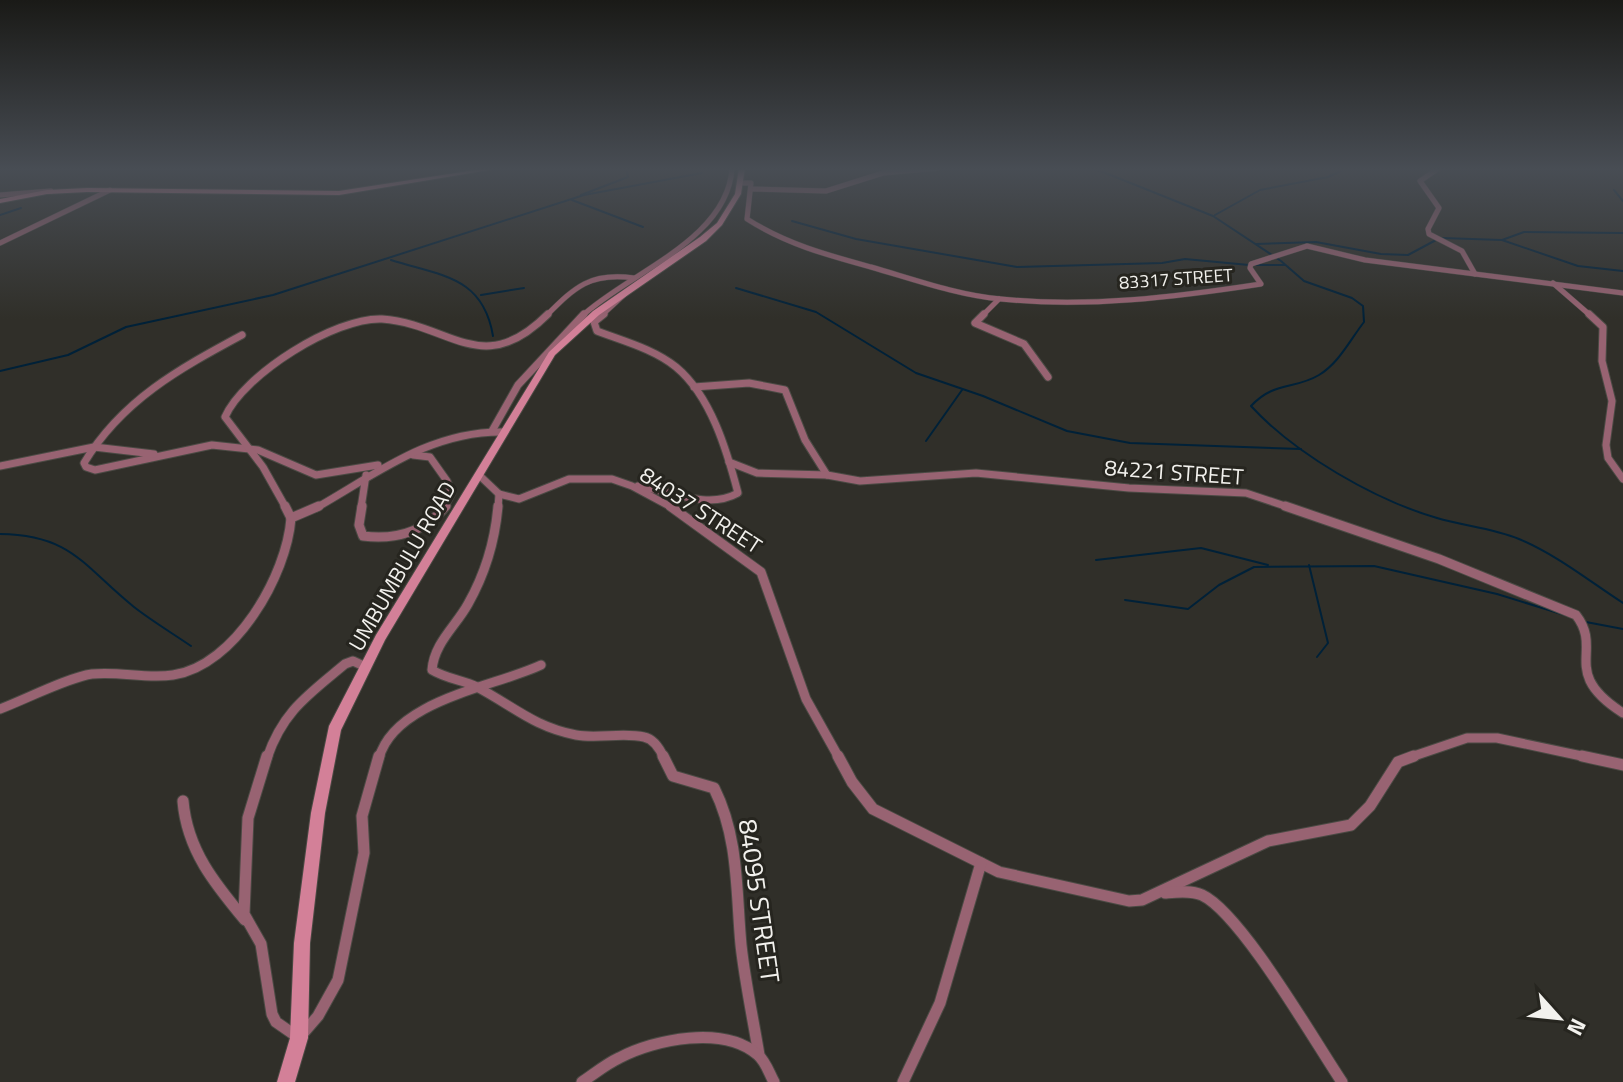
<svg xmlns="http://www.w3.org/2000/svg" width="1623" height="1082" font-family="'Titillium Web',sans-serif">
<rect width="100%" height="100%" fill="#302f29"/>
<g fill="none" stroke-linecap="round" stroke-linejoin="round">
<g stroke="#002138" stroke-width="2">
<path d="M1093,168L1213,216L1281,261L1304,281L1352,298L1363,306L1364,322C1350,340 1339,363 1319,375C1294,390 1274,381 1251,406C1295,454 1375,500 1437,518C1464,526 1493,528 1519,539C1557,555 1589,581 1623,603"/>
<path d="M1614,190L1623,201"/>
<path d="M581,195L628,177L626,168"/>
<path d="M572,200L643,227"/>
<path d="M0,215L21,208"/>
<path d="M1215,215L1260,190L1328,177L1347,168"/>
<path d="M792,221L856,239L1017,267L1162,263L1185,259L1249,265"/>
<path d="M1442,238L1502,240L1524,232L1623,233"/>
<path d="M1502,240L1578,266L1623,271"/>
<path d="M1256,244L1316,242L1381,254L1408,255L1436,240"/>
<path d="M391,260C441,276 483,276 493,336"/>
<path d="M1255,265H1285"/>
<path d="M736,288L816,312L916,373L983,396L1067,431L1130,443L1301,449"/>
<path d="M481,295L524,288"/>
<path d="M0,371L68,355L126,327L273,295L584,195L702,173"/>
<path d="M926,441L962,390"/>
<path d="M0,534C72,535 83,566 134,607C152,621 172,633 191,646"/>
<path d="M1096,560L1201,548L1268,565"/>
<path d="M1309,565L1328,643L1317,657"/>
<path d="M1125,600L1188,609L1219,585L1254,567L1374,566L1497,594L1568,616"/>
<path d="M1586,622L1623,629"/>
</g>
<g stroke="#4b4a44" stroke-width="6">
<g id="street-far3">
<path d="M1439,168L1420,181L1439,208L1428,229L1429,234L1462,251L1475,274"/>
<path d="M741,183H751L747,219C786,244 827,255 871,267C913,279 957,295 1001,299C1087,308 1176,297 1261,284L1250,268L1251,264L1307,246L1365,260L1623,293"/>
<path d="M751,189L826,191L883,173L938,168"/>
<path d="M0,195L51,191"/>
<path d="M0,243L110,190"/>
<path d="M1553,283L1591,316"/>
<path d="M546,316C575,287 590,272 634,278"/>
<path d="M582,316C628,273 728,240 732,168"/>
<path d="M601,316L626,293"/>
<path d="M982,316L999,299"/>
</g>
</g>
<g stroke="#4b4a44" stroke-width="9">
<g id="street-far2">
<path d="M604,314L594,322L597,331C623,341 654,349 676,367C711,396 727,451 738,493C708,510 670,491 638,486"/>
<path d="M984,314L975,323L1024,344L1048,377"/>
<path d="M1589,314L1603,327L1602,361L1612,401L1606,445L1608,458L1623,479"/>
<path d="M242,335C179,369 122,400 84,463L86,467L95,470L212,445L258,450L316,475L378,465"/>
<path d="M694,387L749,383L785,390L805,440L827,475"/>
<path d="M492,431L518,385L584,314"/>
<path d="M413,455L430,457L447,481L452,493L444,508"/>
<path d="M729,462L757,473L827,475L860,481L976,473L1129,488L1246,493L1291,508"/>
<path d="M0,466L94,447L154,454"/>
<path d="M479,475L499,494L519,499L569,479H612L632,486L673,508"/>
<path d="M286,508L263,467L225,417C243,375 335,317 382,319C451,324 482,380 548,314"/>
<path d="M316,508C376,474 430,431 503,432"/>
<path d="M361,508L366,475"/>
<path d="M498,508L499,494"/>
</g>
</g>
<g stroke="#4b4a44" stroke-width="11">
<g id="street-far1">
<path d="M285,506L291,518"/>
<path d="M362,506L359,525L363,536C395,540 425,532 446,506"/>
<path d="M498,506C495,541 485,574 468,604C456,626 434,643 432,670C447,679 463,680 477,687C513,706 534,727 576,735C598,739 623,732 644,737C654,739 660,749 664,758"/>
<path d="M670,506L761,572L806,699L839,758"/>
<path d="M1285,506L1439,559L1576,615C1604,651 1559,672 1623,713"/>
<path d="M0,709C24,700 69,677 92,674C119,671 146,679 173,675C235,666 287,575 291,518L319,506"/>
<path d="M267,758C283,711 308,695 345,664L353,661L366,667"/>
<path d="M379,758C395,700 494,687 541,665"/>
<path d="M1408,758L1467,738H1497L1591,758"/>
</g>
</g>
<g stroke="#4b4a44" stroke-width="13">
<g id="street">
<path d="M267,756L248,818L244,914L261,944L272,1014L276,1022L299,1038L318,1016L338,980L364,853L362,816L379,756"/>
<path d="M663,756L673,776L714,788C739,838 736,891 741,945C745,982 753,1018 759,1055"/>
<path d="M838,756L852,782L873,809L999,872L1129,901L1142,900L1268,841L1351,825L1370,806L1398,762L1414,756"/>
<path d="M1582,756L1623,765"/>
<path d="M183,801C187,850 215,884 245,920"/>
<path d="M1165,893C1176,892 1191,890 1202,895C1241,913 1315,1042 1342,1082"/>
<path d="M582,1082C594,1074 606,1064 619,1058C655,1039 724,1025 758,1055C766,1062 769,1073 774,1082"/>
<path d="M903,1082L940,1003L981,863"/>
</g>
</g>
<g stroke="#4b4a44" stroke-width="2">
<g id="secondary">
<path d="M488,168H501L339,195L87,192L47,194L0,203V199L47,190L87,188L339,191Z"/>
<path d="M739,168H745L741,194L722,225L706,241L599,315L555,355L385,640L341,730L325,813L310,943L308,1038L295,1082H277L290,1038L294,943L311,813L329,726L376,635L549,352L593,311L700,237L717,223L735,194Z"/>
</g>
</g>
<use href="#street-far3" stroke="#986372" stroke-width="5"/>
<use href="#street-far2" stroke="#986372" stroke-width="7"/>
<use href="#street-far1" stroke="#986372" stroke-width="9"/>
<use href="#street" stroke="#986372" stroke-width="11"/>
<use href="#secondary" fill="#d38098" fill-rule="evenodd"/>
</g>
<linearGradient id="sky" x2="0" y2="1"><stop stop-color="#1a1a17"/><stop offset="0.53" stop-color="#484d54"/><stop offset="1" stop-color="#484d54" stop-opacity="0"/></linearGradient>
<rect width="1623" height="319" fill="url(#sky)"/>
<g text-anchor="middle" stroke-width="6" stroke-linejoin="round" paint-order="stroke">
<g font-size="18" fill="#f2f1ed" stroke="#26251f">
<text transform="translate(1176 279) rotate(-4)" y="6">83317 STREET</text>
</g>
<g font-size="22" fill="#f2f1ed" stroke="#26251f">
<text transform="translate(1174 472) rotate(4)" y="8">84221 STREET</text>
<text transform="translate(701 510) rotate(33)" y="8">84037 STREET</text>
<text transform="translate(402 566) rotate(-60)" y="8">UMBUMBULU ROAD</text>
</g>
<g font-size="26" fill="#f2f1ed" stroke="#26251f">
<text transform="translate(759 901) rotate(82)" y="9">84095 STREET</text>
</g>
</g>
<g transform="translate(1559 1018) rotate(117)" stroke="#26251f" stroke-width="6" paint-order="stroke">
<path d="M0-6L14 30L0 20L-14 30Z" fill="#f2f1ed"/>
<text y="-12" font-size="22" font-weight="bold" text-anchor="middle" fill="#f2f1ed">N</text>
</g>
</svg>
